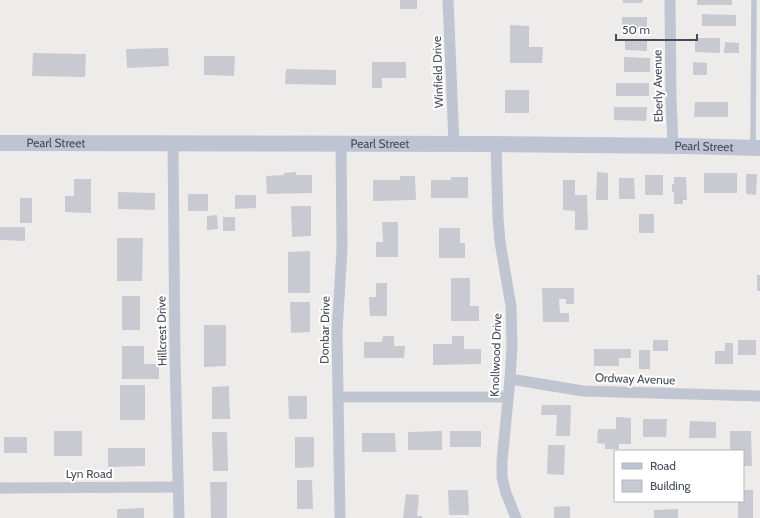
<svg xmlns="http://www.w3.org/2000/svg" width="760" height="518" font-family="Cabin,sans-serif">
<rect width="100%" height="100%" fill="#eeeceb"/>
<g fill="#c9c9d1">
<rect x="400" y="0" width="17" height="9"/>
<path d="M623,0H643L642,3H623Z"/>
<rect x="697" y="0" width="35" height="5"/>
<path d="M702,14L736,15V26H702Z"/>
<rect x="622" y="17" width="25" height="12"/>
<path d="M510,25L529,26V47H543L542,63H510Z"/>
<path d="M695,38H720V53L695,52Z"/>
<path d="M625,39H647V51L625,50Z"/>
<path d="M725,42L739,43V53H724Z"/>
<path d="M168,48L169,66L127,68L126,49Z"/>
<path d="M33,53L86,54L85,77L32,76Z"/>
<path d="M204,56H235L234,76L204,75Z"/>
<path d="M624,57L650,58V72H624Z"/>
<path d="M372,62H406V78H382V88H372Z"/>
<path d="M693,62L707,63V75H693Z"/>
<path d="M286,69L336,70V85L285,84Z"/>
<rect x="616" y="83" width="33" height="13"/>
<rect x="505" y="90" width="24" height="23"/>
<path d="M695,102H728V117H694Z"/>
<path d="M614,107H647L646,121L614,120Z"/>
<path d="M296,172V175H312V193L267,194L266,176L284,175V173Z"/>
<path d="M597,172L608,173V200H596Z"/>
<rect x="704" y="173" width="33" height="20"/>
<path d="M746,174H757L756,195L746,194Z"/>
<rect x="645" y="175" width="18" height="20"/>
<path d="M400,176H415L416,200L373,201V180H400Z"/>
<path d="M451,177H468V198H431V180H451Z"/>
<path d="M674,177H686L687,200H683V204H674V192H672V184H674Z"/>
<path d="M619,178H634L635,199H619Z"/>
<path d="M74,179H91V213L65,212V196H74Z"/>
<path d="M563,180H575V195H587L588,230H575V211L563,210Z"/>
<path d="M118,192L155,193V210L118,209Z"/>
<rect x="188" y="194" width="20" height="17"/>
<path d="M235,195H256V208L235,209Z"/>
<rect x="20" y="198" width="12" height="25"/>
<path d="M291,206H311V236L292,237Z"/>
<rect x="639" y="214" width="15" height="19"/>
<path d="M217,215L218,229L207,230V216Z"/>
<rect x="223" y="217" width="12" height="14"/>
<path d="M382,222H398V257H376V242H383Z"/>
<path d="M0,227H25V241L0,240Z"/>
<path d="M439,228H460V243H465V258H439Z"/>
<path d="M117,238H143L142,281H117Z"/>
<path d="M310,251V293H288V252Z"/>
<rect x="757" y="275" width="3" height="16"/>
<path d="M451,278H470V306H479V321H451Z"/>
<path d="M376,283H387V316H370L369,297H376Z"/>
<path d="M542,288H574V304H566V299H559L560,313H569V322H543Z"/>
<rect x="122" y="296" width="18" height="34"/>
<path d="M290,302H310V332L291,333Z"/>
<path d="M204,325H226V366L204,367Z"/>
<path d="M383,336H394V346H405L404,358H364V342H382Z"/>
<path d="M452,336H464V349H481V364L433,365V344H452Z"/>
<rect x="653" y="340" width="15" height="11"/>
<rect x="738" y="340" width="18" height="15"/>
<path d="M725,343H733V364H715V351H725Z"/>
<path d="M122,346H144V364H159V379H122Z"/>
<path d="M594,349H631V358H619V366H594Z"/>
<rect x="639" y="350" width="11" height="19"/>
<rect x="120" y="385" width="25" height="35"/>
<path d="M229,386L230,419H212V387Z"/>
<path d="M288,396H307V419H289Z"/>
<path d="M542,405H571L570,436H556L557,415H541Z"/>
<path d="M616,417L631,418V444H619V449H605V444L597,443L598,429H616Z"/>
<path d="M643,419H667L666,437H643Z"/>
<path d="M690,421L716,422V438H689Z"/>
<rect x="54" y="431" width="28" height="25"/>
<path d="M442,431V450H408V432Z"/>
<rect x="450" y="431" width="31" height="16"/>
<path d="M730,431H751L752,466H743V451H730Z"/>
<path d="M212,432H227L228,471H213Z"/>
<path d="M362,433H395L396,452H362Z"/>
<rect x="4" y="437" width="23" height="16"/>
<path d="M295,437H314V467L295,468Z"/>
<path d="M548,445H565L564,475L547,474Z"/>
<path d="M108,448H145V466L108,467Z"/>
<path d="M297,480H312L313,509H297Z"/>
<path d="M210,482H227V518H211Z"/>
<path d="M448,490H468L469,515H449Z"/>
<path d="M743,490H753V518H738V501H743Z"/>
<path d="M406,494L419,495L417,516H422V518H403Z"/>
<path d="M570,506V518H554V507Z"/>
<path d="M144,508V518H117V509Z"/>
<path d="M678,509V518H654V510Z"/>
</g>
<g fill="none" stroke-linecap="round" stroke-linejoin="round">
<path stroke="#bfc5d1" stroke-width="5.5" d="M753,147L754,0"/>
<g stroke="#bfc5d1" stroke-width="11">
<path d="M448,0L454,144"/>
<path d="M670,0L671,99L673,146"/>
<path d="M173,143L175,357L179,518"/>
<path d="M496,144L498,218L500,242L511,306L512,346L510,379L502,461V477L506,493L516,518"/>
<path d="M510,379L583,391L760,396"/>
<path d="M338,397H508"/>
<path d="M0,488L178,487"/>
<path d="M340,518L337,331L342,249L341,143"/>
</g>
<path stroke="#bfc4d4" stroke-width="16" id="s1" d="M0,143L496,144L683,146L760,148"/>
</g>
<g text-anchor="middle" stroke-width="4" stroke-linejoin="round" paint-order="stroke">
<g font-size="12" fill="#454b58" stroke="#fff">
<text transform="translate(438 72) rotate(-92)" y="4">Winfield Drive</text>
<text transform="translate(658 86) rotate(-91)" y="4">Eberly Avenue</text>
<text dy="4" stroke="none"><textPath href="#s1" startOffset="56">Pearl Street</textPath></text>
<text dy="4" stroke="none"><textPath href="#s1" startOffset="380">Pearl Street</textPath></text>
<text dy="4" stroke="none"><textPath href="#s1" startOffset="704">Pearl Street</textPath></text>
<text transform="translate(325 330) rotate(-89)" y="4">Donbar Drive</text>
<text transform="translate(162 331) rotate(-91)" y="4">Hillcrest Drive</text>
<text transform="translate(496 355) rotate(-88)" y="4">Knollwood Drive</text>
<text transform="translate(635 379) rotate(2)" y="4">Ordway Avenue</text>
<text x="89" y="478">Lyn Road</text>
</g>
</g>
<rect x="614" y="450" width="130" height="52" fill="#ffffff" stroke="#b5b7bc"/>
<rect x="622" y="463" width="20" height="6" fill="#bfc4d4" stroke="#b5b7bc"/>
<text x="650" y="470" font-size="12" fill="#454b58">Road</text>
<rect x="622" y="480" width="20" height="12" fill="#c9c9d1" stroke="#b5b7bc"/>
<text x="650" y="490" font-size="12" fill="#454b58">Building</text>
<path d="M616 34v6h81v-6" fill="none" stroke="#454b58" stroke-width="2"/>
<text x="622" y="34" font-size="12" fill="#454b58" stroke="#ffffff" stroke-width="3" paint-order="stroke">50 m</text>
</svg>
